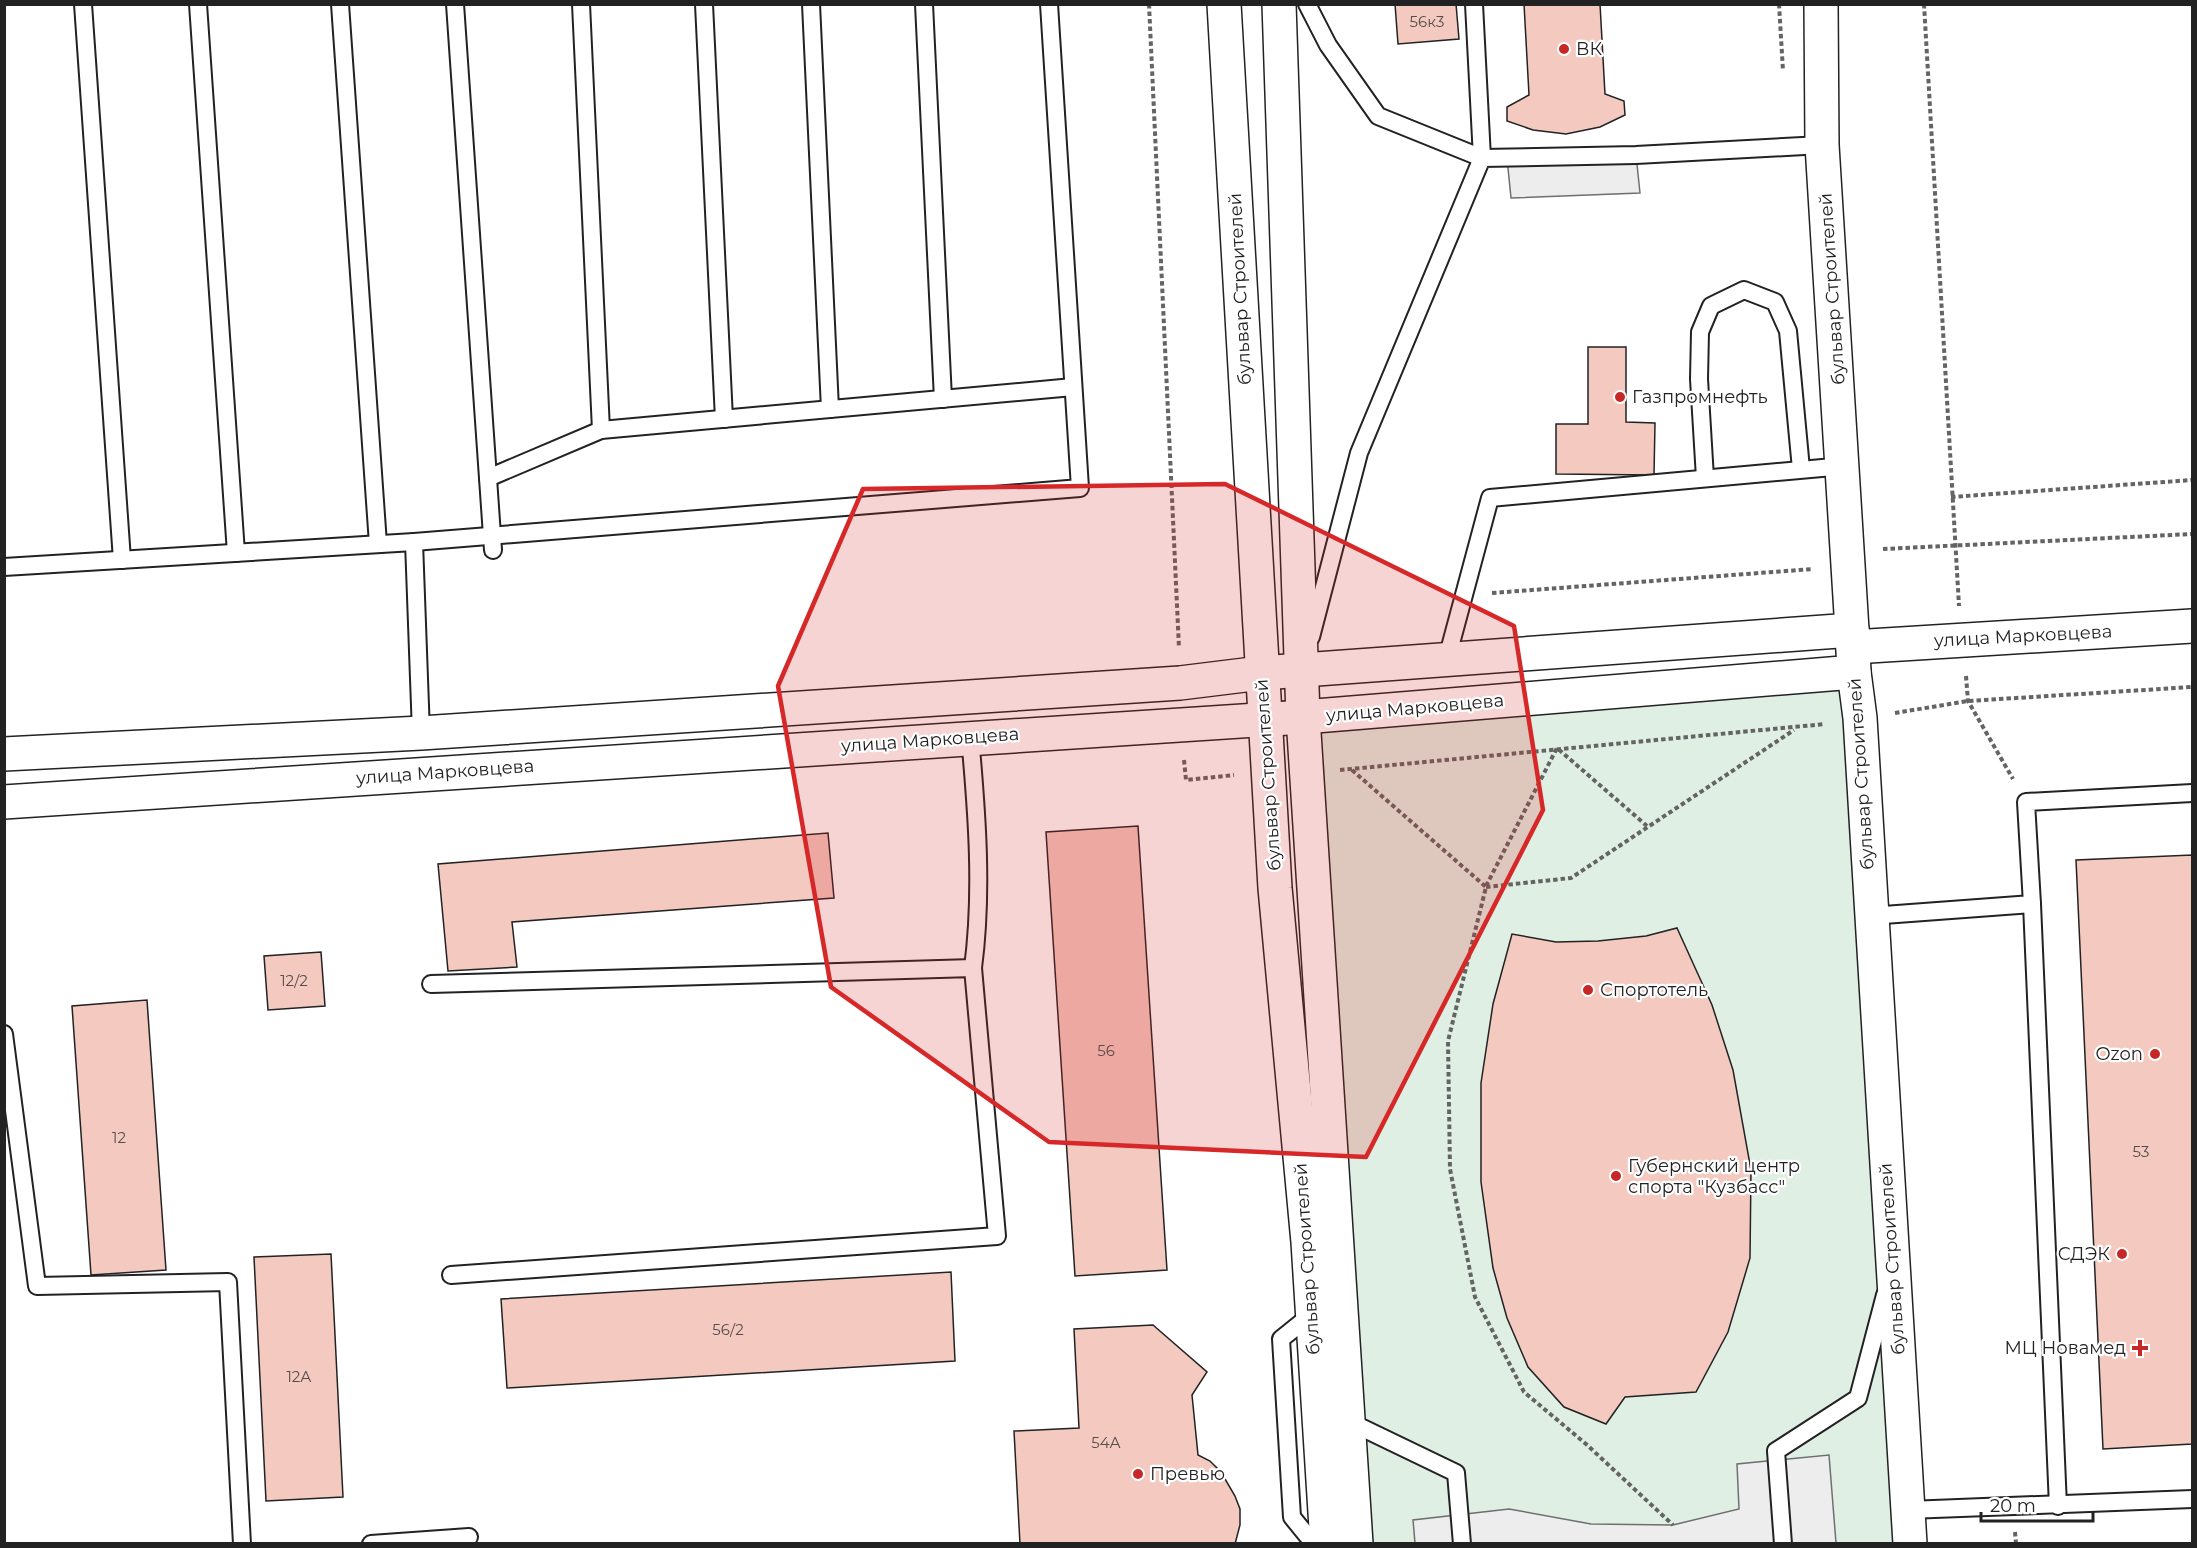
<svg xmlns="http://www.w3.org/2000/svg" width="2197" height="1548" font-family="Montserrat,sans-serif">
<rect width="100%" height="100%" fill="#fff"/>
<path fill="#e0efe3" stroke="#6f6f6f" stroke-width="1.5" d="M1854,672L1910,1543H1356L1303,717Z"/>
<g fill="#ededed" stroke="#6f6f6f" stroke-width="1.5">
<path d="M1636,155L1640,193L1511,198L1507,158Z"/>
<path d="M1829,1455L1836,1543H1415L1413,1520L1509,1509L1591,1524L1673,1525L1739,1509L1737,1464Z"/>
</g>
<g fill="#f3c9c0" stroke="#222" stroke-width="1.5">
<path d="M1395,4H1456L1459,39L1398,44Z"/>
<path d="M1524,4H1600L1605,94L1624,101L1625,115L1600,127L1566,134L1533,130L1507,121V107L1529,95Z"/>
<path d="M1588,347H1626V422L1655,423L1654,475L1556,474V424H1588Z"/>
<path d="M1138,826L1167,1270L1075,1276L1046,832Z"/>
<path d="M828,833L834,898L512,922L517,967L448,971L438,864Z"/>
<path d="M2192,855V1444L2103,1449L2076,860Z"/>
<path d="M1677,928L1712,1005L1733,1070L1751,1170L1750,1258L1728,1332L1696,1392L1625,1397L1606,1424L1564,1407L1528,1367L1507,1318L1493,1268L1481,1182V1083L1493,1004L1512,934L1556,942L1598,941L1646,936Z"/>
<path d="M321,952L325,1006L268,1010L264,956Z"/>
<path d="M147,1000L166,1270L91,1275L72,1006Z"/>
<path d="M331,1254L343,1497L266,1501L254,1257Z"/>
<path d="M951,1272L955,1361L507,1388L501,1299Z"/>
<path d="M1153,1325L1207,1372L1192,1395L1198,1455L1210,1461L1221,1472L1235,1496L1240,1509V1525L1235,1544H1020L1014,1431L1079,1428L1074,1329Z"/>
</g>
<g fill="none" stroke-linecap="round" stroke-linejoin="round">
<g stroke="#222" stroke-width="20">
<g id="service">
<path d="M83,4L122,560"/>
<path d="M198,4L236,553"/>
<path d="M340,4L378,544"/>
<path d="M455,4L493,550"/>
<path d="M581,4L601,430"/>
<path d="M704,4L724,419"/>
<path d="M811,4L830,409"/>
<path d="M924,4L943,399"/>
<path d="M1307,4L1328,45L1378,116L1482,158L1474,4"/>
<path d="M488,478L601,430L1073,387"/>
<path d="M1705,478L1699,379L1700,332L1711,306L1744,290L1775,302L1788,331L1801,469"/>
<path d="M414,542L421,733"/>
<path d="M4,567L414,542L1080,488L1049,4"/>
<path d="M1311,637L1359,453L1482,158L1636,155L1822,145"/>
<path d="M1446,662L1490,498L1844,466"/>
<path d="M970,737C977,814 983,892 973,968"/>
<path d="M2032,904L2058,1506"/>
<path d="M1870,916L2032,904L2026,802L2192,793"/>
<path d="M431,984L973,968L997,1236L451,1275"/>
<path d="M4,1034L37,1286L228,1282L242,1544"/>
<path d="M1312,1314L1281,1339L1292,1517L1314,1544"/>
<path d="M1348,1421L1456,1473L1462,1544"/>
<path d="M1908,1510L2192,1499"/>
<path d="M371,1544L469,1537"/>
<path d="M1783,1544L1776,1451L1858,1398L1885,1295"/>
</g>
</g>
<g stroke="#222" stroke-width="36">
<path id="minor" d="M1821,4L1822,145L1852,630"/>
</g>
<g stroke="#222" stroke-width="36">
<path id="tertiary" d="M1854,672L1860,718L1910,1544"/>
</g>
<g stroke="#222" stroke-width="36">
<g id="secondary">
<path d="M1224,4L1275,888L1308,1242L1327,1544"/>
<path d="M1279,4L1303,717L1356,1544"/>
<path d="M1853,647L2192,626"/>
<path d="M4,754L421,733L1180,683L1261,673L1852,630L1854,672L1303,717L4,802"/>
</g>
</g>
<g stroke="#646464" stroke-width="4" stroke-dasharray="4.5 3" stroke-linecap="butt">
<path d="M1149,4L1179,648"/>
<path d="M1779,4L1783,71"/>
<path d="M1924,4L1959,606"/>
<path d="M1951,497L2192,480"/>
<path d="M1883,549L2192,534"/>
<path d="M1492,593L1813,569"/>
<path d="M1966,676L1968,701L2013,779"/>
<path d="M1895,713L1968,701L2192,687"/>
<path d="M1184,760L1186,780L1234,775"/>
<path d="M1340,770L1825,724"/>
<path d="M1352,770L1486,887L1448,1041L1450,1169L1475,1297L1524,1392L1586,1444L1673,1525"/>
<path d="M1486,886L1557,748L1647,826"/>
<path d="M1486,887L1571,878L1794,730"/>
<path d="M2015,1532L2016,1544"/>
</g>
<use href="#service" stroke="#fff" stroke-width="16"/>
<use href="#minor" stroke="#fff" stroke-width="33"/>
<use href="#tertiary" stroke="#fff" stroke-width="33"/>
<use href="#secondary" stroke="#fff" stroke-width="33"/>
</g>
<path fill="#d62828" fill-opacity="0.2" stroke="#d62828" stroke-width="4.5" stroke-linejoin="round" d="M1225,484L1514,626L1543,810L1366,1157L1049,1142L831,987L778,686L863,489Z"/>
<g fill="#c62828" stroke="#fff" stroke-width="2">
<circle cx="1564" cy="49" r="6"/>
<circle cx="1620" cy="397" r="6"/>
<circle cx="1588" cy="990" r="6"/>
<circle cx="2155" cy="1054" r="6"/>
<circle cx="1616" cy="1176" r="6"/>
<circle cx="2122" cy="1254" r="6"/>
<path d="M2137 1339h6v6h6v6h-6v6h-6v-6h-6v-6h6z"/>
<circle cx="1138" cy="1474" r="6"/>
</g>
<g text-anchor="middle" stroke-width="4.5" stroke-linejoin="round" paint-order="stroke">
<g font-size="15" fill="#564c4a">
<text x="1427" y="27">56к3</text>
<text x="294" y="986">12/2</text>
<text x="1106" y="1056">56</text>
<text x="119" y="1143">12</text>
<text x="2141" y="1157">53</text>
<text x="728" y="1335">56/2</text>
<text x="299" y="1382">12А</text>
<text x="1106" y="1448">54А</text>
</g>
<g font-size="18" fill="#222" stroke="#fff" text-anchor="start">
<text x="1576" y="55">ВК</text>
<text x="1632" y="403">Газпромнефть</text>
<text x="1600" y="996">Спортотель</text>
<text x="2143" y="1060" text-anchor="end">Ozon</text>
<text x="1628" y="1172">Губернский центр<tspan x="1628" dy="21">спорта "Кузбасс"</tspan></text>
<text x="2110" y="1260" text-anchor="end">СДЭК</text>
<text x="2126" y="1354" text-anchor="end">МЦ Новамед</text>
<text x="1150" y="1480">Превью</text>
</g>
<g font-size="18" fill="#222" stroke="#fff">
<text transform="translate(1240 289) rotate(-93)" y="6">бульвар Строителей</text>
<text transform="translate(1832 289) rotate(-94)" y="6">бульвар Строителей</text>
<text transform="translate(2023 636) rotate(-3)" y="6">улица Марковцева</text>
<text transform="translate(1415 708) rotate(-5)" y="6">улица Марковцева</text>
<text transform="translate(930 740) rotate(-4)" y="6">улица Марковцева</text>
<text transform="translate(445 772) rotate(-4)" y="6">улица Марковцева</text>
<text transform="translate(1861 774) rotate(-94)" y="6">бульвар Строителей</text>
<text transform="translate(1268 775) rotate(-94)" y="6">бульвар Строителей</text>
<text transform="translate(1307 1259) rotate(-94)" y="6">бульвар Строителей</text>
<text transform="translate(1892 1259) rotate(-94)" y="6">бульвар Строителей</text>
</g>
</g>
<rect width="2197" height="1548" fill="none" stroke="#222222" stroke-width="12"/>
<path d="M1981 1512v9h112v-9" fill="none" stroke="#222222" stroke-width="3"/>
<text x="1990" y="1512" font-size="18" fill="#222222" stroke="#ffffff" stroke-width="4.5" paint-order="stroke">20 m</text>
</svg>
